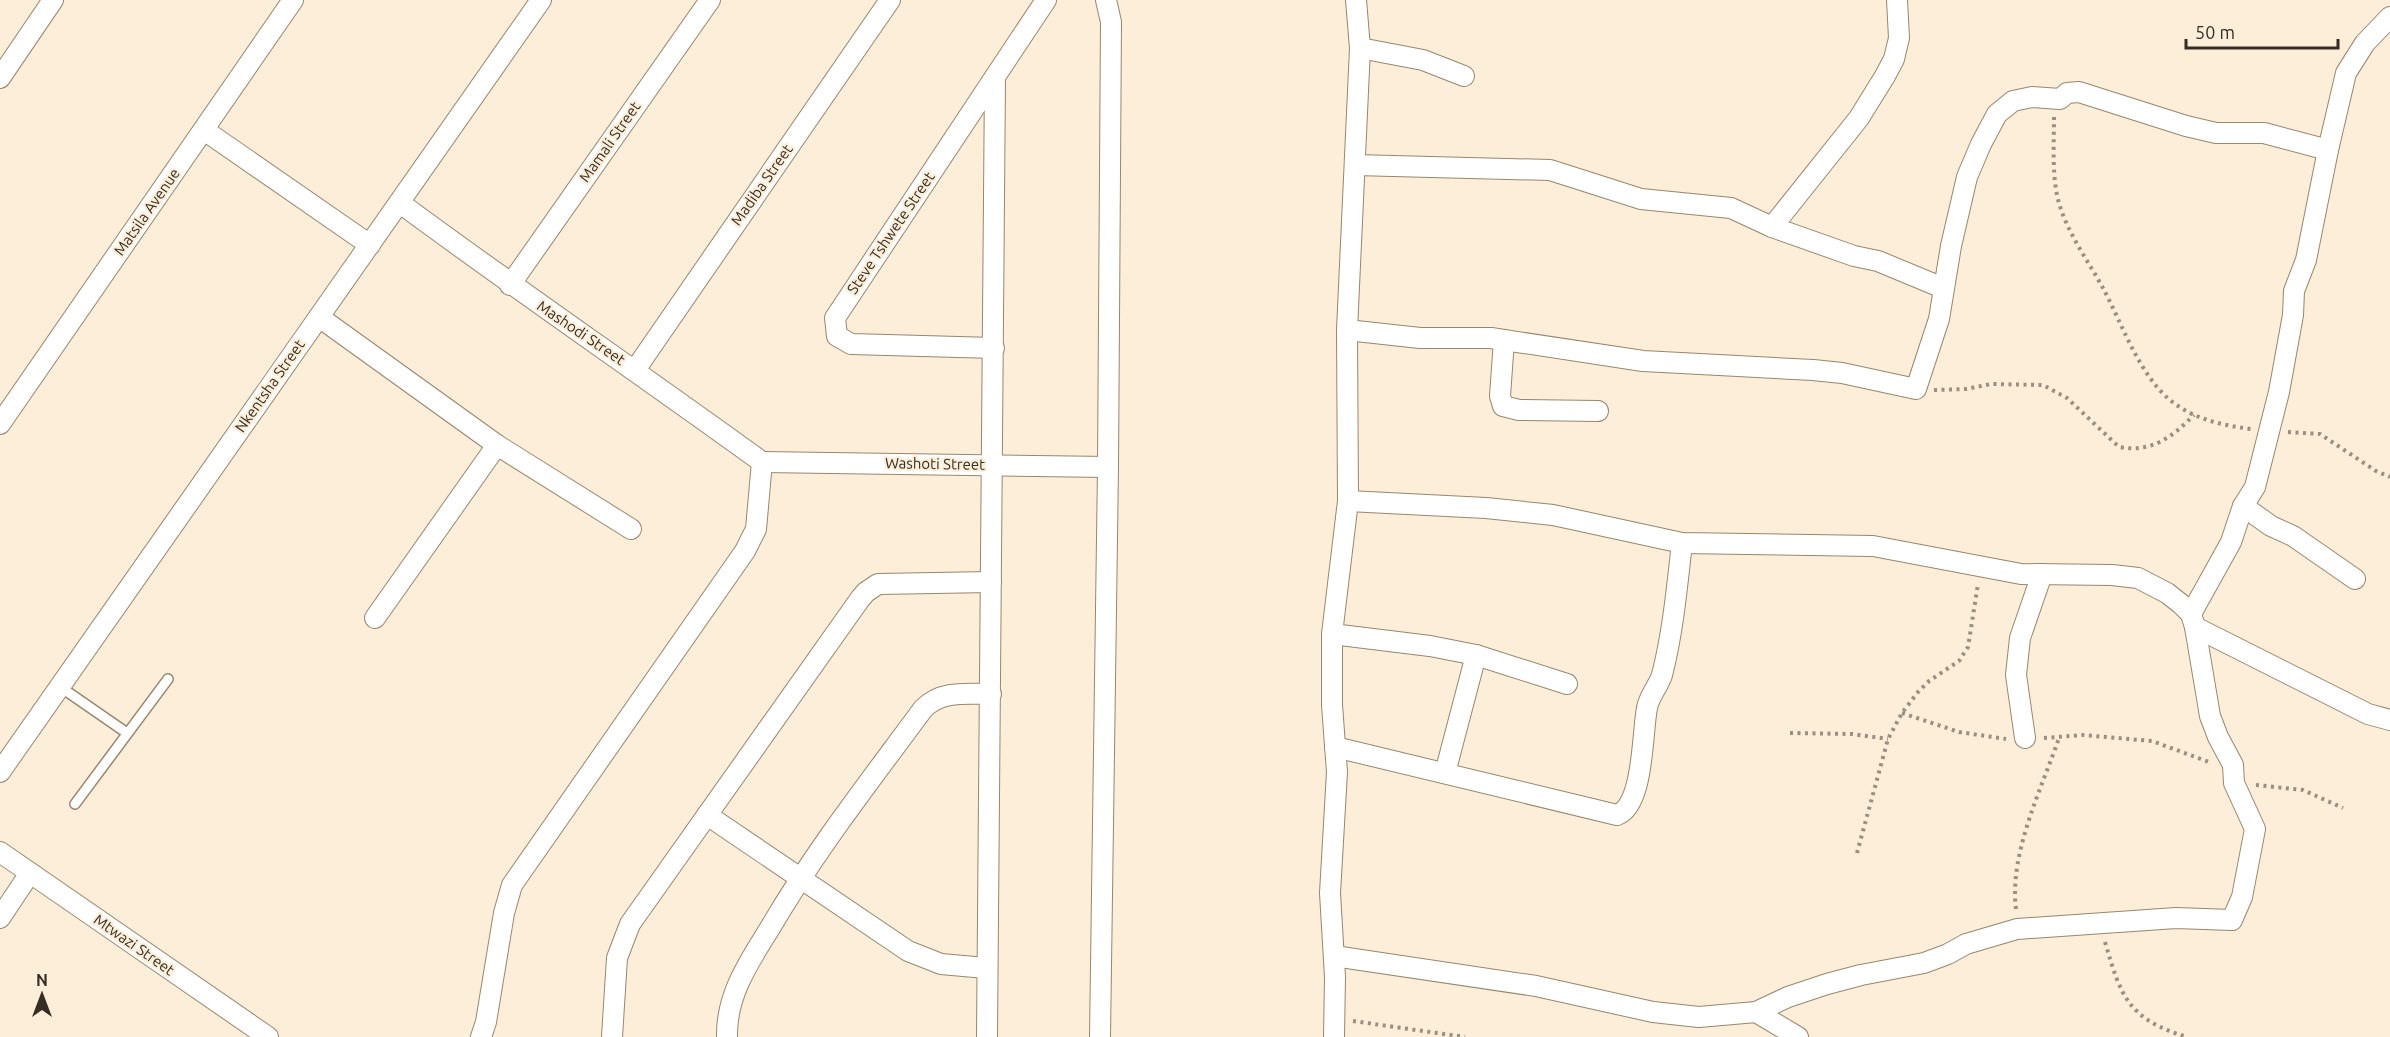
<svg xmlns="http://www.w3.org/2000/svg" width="2390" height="1037" font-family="Ubuntu,sans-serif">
<rect width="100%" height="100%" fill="#fdeed9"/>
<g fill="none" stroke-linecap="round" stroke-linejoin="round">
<g stroke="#98866e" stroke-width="12">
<g id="service">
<path d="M59,686L127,733"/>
<path d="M75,804L168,679"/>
</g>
</g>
<g stroke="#98866e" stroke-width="22">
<g id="minor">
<path d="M1360,48L1423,60L1464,76"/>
<path d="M0,78L53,0"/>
<path d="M204,130L370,245"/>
<path d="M1355,165L1550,170L1641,199L1731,208L1772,227L1854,256L1878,261L1943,288"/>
<path d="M400,203C519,291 642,375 762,462"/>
<path d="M1772,227L1859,118L1885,76L1894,59L1899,38L1897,0"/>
<path d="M510,285L710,0"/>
<path d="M319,317L497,445L631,529"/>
<path d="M1347,330L1420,338H1491L1643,361L1813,370L1842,373L1916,389L1939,319L1951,246L1967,177L1981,144L1997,114L2013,101L2032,97L2060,99L2067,93L2079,92L2186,126L2216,133H2264L2328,150L2346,73L2365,43L2390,17"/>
<path d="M1504,340L1500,396L1503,406L1519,410L1598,411"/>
<path d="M994,348L851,344L837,336L835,318L1046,0"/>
<path d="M635,370L890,0"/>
<path d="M0,424L293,0"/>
<path d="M762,462L1108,467"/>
<path d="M2243,506L2271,526L2293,536L2355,579"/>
<path d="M2191,614L2231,542L2243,506L2255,487L2279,392L2293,315L2294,291L2306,260L2328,150"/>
<path d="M375,618L497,445"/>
<path d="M2195,627L2368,714L2390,720"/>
<path d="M1332,634L1430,646L1476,655L1567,684"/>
<path d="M2025,738L2016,675L2020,638L2042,574"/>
<path d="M1335,747L1617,815C1644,805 1642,733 1647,708C1649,696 1658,687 1662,675C1673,632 1677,587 1682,543"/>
<path d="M0,772L541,0"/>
<path d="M1445,773L1476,655"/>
<path d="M707,815L908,951L941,964L986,968"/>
<path d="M0,852L268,1037"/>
<path d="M0,918L30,873"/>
<path d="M1334,956L1536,986L1653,1012L1699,1017L1756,1012L1788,997L1827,984L1861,975L1924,963L1948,954L1966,944L2017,929L2176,918L2232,920L2242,897L2255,829L2234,783L2233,765L2218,737L2210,716L2195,627L2191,614L2181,604L2167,593L2138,578L2112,575L2021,574L1873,546L1682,543L1553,515L1486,508L1348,501"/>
<path d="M1756,1012L1798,1037"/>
<path d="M481,1037L486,1022L504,913L512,885L745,551L756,529L762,462"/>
<path d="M612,1037L617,958L630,924L860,599L866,592L878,584L991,582"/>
<path d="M727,1037C726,995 749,962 770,928C815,851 870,781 923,709C941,690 967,694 991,694"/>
<path d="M987,1037L995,78"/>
<path d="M1100,1037L1108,467L1111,22L1106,0"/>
<path d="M1334,1037L1335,977L1330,893L1337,772L1332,705V634L1348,501L1347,330L1360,48L1356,0"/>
</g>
</g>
<g stroke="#9a8e7f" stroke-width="4" stroke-dasharray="3 4.5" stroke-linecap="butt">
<path d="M2054,117C2054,142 2052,170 2057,195C2064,229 2088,260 2104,290C2122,324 2139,374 2170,400C2193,419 2221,425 2251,429"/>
<path d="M1934,390L1966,389L1991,384L2043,385L2067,398L2119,447C2152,453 2172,437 2194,415"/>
<path d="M2288,432L2320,434L2376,471L2390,477"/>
<path d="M1902,713L1959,732L2006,739"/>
<path d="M1790,733L1852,734L1888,739"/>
<path d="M2044,738L2083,735L2152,741L2209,762"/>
<path d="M2256,785L2303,790L2343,808"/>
<path d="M1857,853L1888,739L1902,713L1918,692L1929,681L1959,661L1968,647L1978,584"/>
<path d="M2016,909C2009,854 2041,790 2059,738"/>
<path d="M2105,942C2121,997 2128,1019 2187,1037"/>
<path d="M1353,1021L1465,1037"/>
</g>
<use href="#service" stroke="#fff" stroke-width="9"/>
<use href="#minor" stroke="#fff" stroke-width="20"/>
</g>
<g text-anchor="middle" stroke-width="4.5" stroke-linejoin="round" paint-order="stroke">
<g font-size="15" fill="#352d23" stroke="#fdeed9">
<text transform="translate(610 142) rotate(-55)" y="5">Mamali Street</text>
<text transform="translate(762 185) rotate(-55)" y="5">Madiba Street</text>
<text transform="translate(147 212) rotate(-55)" y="5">Matsila Avenue</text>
<text transform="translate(891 233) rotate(-56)" y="5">Steve Tshwete Street</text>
<text transform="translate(581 333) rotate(34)" y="5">Mashodi Street</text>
<text transform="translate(270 386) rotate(-55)" y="5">Nkentsha Street</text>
<text transform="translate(935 464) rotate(1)" y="5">Washoti Street</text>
<text transform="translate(134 945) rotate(35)" y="5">Mtwazi Street</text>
</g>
</g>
<g transform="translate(42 995)" stroke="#fdeed9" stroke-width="4.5" paint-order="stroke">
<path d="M0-4.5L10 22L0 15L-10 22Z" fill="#352d23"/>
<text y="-9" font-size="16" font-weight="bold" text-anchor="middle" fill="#352d23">N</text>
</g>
<path d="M2186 39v9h152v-9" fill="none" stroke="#352d23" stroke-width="3"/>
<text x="2195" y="39" font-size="18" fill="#352d23" stroke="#fdeed9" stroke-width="4.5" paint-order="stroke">50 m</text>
</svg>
